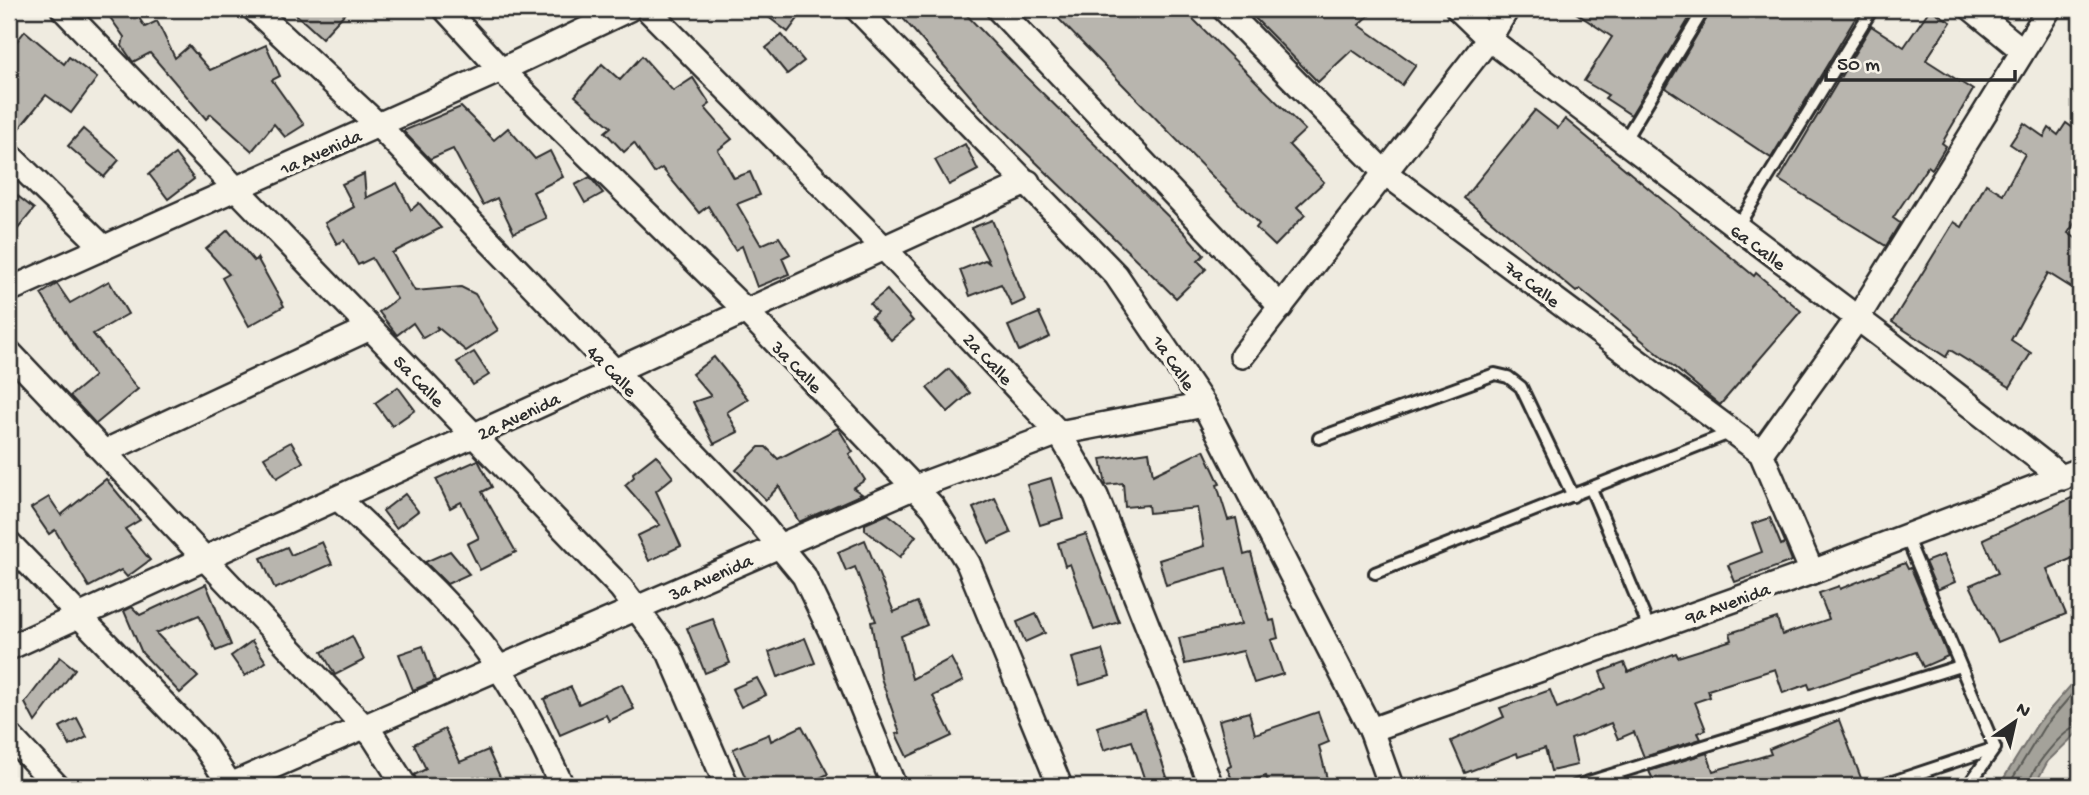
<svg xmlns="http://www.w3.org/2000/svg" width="2089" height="795" font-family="'Gochi Hand',sans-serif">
<rect width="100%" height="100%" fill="#efebe0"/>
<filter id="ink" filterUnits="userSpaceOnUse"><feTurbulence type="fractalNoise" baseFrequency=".0143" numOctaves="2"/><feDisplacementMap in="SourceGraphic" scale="14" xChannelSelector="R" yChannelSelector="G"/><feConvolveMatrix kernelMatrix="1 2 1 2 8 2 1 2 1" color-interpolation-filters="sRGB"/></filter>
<g filter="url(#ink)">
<path fill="#a4a29a" stroke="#74726e" stroke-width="2" d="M2080,675V730L2048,761L2034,786H1999L2038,723Z"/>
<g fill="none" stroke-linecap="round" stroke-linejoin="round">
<g stroke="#5b5b57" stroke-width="2">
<path d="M2008,786L2044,727L2080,685"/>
<path d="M2028,786C2031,769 2063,728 2080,726"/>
</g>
</g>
<g fill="#b8b5ae" stroke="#2b2b2b" stroke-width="2">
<path d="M104,9H133L145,27L157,21L175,58L189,46L210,70L266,45L280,76L272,80L304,125L285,137L274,124L252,151L211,114L206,119L150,53L133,62L122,46L124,37Z"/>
<path d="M290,9H349L322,38Z"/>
<path d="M758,9H805L788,32Z"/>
<path d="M895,9H961L1023,74L1183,231L1204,255L1198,261L1206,269L1176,298L984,112Z"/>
<path d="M1049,9H1183L1305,130L1289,145L1324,182L1297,207L1305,215L1275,246L1256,228L1259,224Z"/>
<path d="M1246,9H1376L1359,25L1416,65L1402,85L1352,50L1318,82Z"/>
<path d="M1570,9H1695L1631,115L1605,98L1608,95L1584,81L1612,37Z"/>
<path d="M1712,9H1861L1771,158L1666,88Z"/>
<path d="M1930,9L1951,22L1926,60L1973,90L1942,143L1946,146L1932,169L1928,166L1893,218L1900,223L1886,246L1779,180L1871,26L1904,47Z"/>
<path d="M25,31L64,64L69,57L97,78L71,113L46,95L9,141V51Z"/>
<path d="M782,35L804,61L787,74L766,48Z"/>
<path d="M642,56L673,91L693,78L710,104L705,108L732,139L718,150L734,178L750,172L760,195L737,204L761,245L779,237L790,254L782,258L789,274L757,287L742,246L735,250L708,206L699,213L662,168L654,173L634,143L624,152L605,132L611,127L575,96L602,64L620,80Z"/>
<path d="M461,107L494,140L508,128L535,159L550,151L563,177L533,192L546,218L514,233L497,198L483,205L453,149L430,159L403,131Z"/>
<path d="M1535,110L1558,128L1565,119L1754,276L1756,273L1801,311L1720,405L1580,289L1576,292L1464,198Z"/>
<path d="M2024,123L2044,137L2049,128L2058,135L2066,123L2080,133V215L2068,233L2080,241V293L2048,273L2011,340L2031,353L2010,387L1950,350L1946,357L1892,322L1954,222L1962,227L1986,184L2003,194L2025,154L2010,144Z"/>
<path d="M83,129L119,160L104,177L68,146Z"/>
<path d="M965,144L978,170L949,185L935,160Z"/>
<path d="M175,154L194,179L168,199L149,174Z"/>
<path d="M364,174L366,198L397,183L411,210L419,203L441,228L392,253L415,291L461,287L475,294L498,330L466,351L436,326L438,329L423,338L413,323L397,335L379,312L397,299L372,258L358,265L344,240L337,244L325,223L354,207L342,184Z"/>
<path d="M590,177L603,193L585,203L575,185Z"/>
<path d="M9,189L34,209L9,240Z"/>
<path d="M992,220L1025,300L1012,306L1001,284L970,296L960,270L985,260L990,264L971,228Z"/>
<path d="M228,230L254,261L257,258L284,306L249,326L222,278L229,274L206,249Z"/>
<path d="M109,281L128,314L93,334L138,389L96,424L70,396L94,376L41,294L57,284L70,303Z"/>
<path d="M887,290L913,321L891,340L871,317L877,312L870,304Z"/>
<path d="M1039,313L1050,337L1019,351L1008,326Z"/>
<path d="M474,352L489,375L473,385L457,362Z"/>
<path d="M714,357L748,399L727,412L738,432L714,444L693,402L711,396L692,374Z"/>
<path d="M949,369L970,393L948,412L927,388Z"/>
<path d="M398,387L415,410L392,426L375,403Z"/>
<path d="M838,428L853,452L849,454L865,480L853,488L862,494L799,522L779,486L766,500L736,470L759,447H766L778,459Z"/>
<path d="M291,442L303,462L277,478L264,457Z"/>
<path d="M1204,450L1220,484L1217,485L1228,520L1236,518L1244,555L1251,553L1270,621L1274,620L1278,638L1271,640L1283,674L1254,683L1243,651L1185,664L1179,638L1241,624L1226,568L1166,585L1159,560L1204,546L1197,508L1149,513L1148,505L1125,507L1123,483L1106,485L1101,459L1149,452L1153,475Z"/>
<path d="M656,455L673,477L656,491L681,546L649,561L637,536L660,525L625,485L634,477L633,473Z"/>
<path d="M478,460L492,487L482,492L516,552L480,570L467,544L479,538L461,502L450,508L436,479Z"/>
<path d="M1051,478L1063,518L1040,525L1027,485Z"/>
<path d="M106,479L140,520L125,529L150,560L127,577L121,570L89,587L55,530L49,534L31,508L49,497L61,515Z"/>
<path d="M405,494L418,511L396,528L383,511Z"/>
<path d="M2080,494V555L2047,569L2066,614L1998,642L1970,585L1998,573L1983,539Z"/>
<path d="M995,498L1011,533L989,543L973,508Z"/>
<path d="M888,514L916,536L900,557L865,530V524Z"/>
<path d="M1770,518L1781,545L1785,543L1792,561L1735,582L1728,565L1762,552L1752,524Z"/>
<path d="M1086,534L1119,622L1094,630L1070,564L1065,566L1058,543Z"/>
<path d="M865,540L894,612L917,602L927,625L901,636L912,679L951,658L963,681L933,696L952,736L907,757L896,734L900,733L881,678L871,622L876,621L855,567L846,571L838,552Z"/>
<path d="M322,542L332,564L275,589L261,558L287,547L291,555Z"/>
<path d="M450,551L469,574L447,584L425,562Z"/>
<path d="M1943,555L1955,582L1937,590L1925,562Z"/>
<path d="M1905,563L1908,569L1911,568L1948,656L1923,667L1916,652L1810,689L1808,684L1783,693L1775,669L1708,690L1710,697L1695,702L1706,730L1698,733L1701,739L1644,757L1634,732L1618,739L1611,723L1571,739L1577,765L1551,771L1545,748L1518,757L1517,753L1465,773L1451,741L1504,717L1500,708L1550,690L1557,708L1606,688L1600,672L1624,663L1628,672L1676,653L1678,657L1732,640L1730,633L1777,618L1782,635L1829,619L1819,593L1839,586L1840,589Z"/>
<path d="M206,584L231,645L216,651L199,615L156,633L198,677L180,693L142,653L124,611L132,607L140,615Z"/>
<path d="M1036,614L1045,633L1025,642L1017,622Z"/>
<path d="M713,619L730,663L705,673L687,628Z"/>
<path d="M352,636L364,660L335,675L322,652Z"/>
<path d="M805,638L815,663L778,677L769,652Z"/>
<path d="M252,641L266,662L245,676L231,656Z"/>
<path d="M423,646L435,681L413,690L399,654Z"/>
<path d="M1102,650L1110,676L1080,685L1072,658Z"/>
<path d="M60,657L75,669L35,722L25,703Z"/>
<path d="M757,678L766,695L741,707L732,689Z"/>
<path d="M622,684L634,709L609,721L606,715L560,735L544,699L571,687L579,704Z"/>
<path d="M1145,711L1167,777L1146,784L1132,741L1104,750L1097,727Z"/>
<path d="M1249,712L1255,734L1318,712L1329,742L1319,746L1328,783L1269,786L1266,776L1235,786L1227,768L1231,766L1219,720Z"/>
<path d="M77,718L87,737L70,746L60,727Z"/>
<path d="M1839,720L1864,786H1656L1649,771L1707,753L1713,771L1771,754L1769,749Z"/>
<path d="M802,726L828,774L803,786H749L733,749L769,734L771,741Z"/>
<path d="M445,729L460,762L488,750L504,786H419L414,775L426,769L414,744Z"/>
</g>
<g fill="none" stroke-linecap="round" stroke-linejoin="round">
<g stroke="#2b2b2b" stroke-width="16">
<g id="lane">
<path d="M1624,141L1704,9"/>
<path d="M1736,229L1872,9"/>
<path d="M1319,438L1495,374L1508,377L1521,387L1573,496"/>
<path d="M1591,489L1650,630"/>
<path d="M1906,536L1995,748L1968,786"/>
<path d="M1375,573L1732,432"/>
<path d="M1576,786L1960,666"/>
<path d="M1880,786L1995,748"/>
</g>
</g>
<g stroke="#2b2b2b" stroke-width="28">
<g id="street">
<path d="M63,9L621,588L669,652L727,786"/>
<path d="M254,9L378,125L757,519L804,576L832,634L894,786"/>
<path d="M445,9L501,70L746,311L933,507L968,563L1060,786"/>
<path d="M647,9L884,248L1059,433L1096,496L1211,786"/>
<path d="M857,9L1116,275L1204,405L1371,730L1391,786"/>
<path d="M998,9L1281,307"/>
<path d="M1224,9L1385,173L1761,453L1812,572"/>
<path d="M1458,9L1489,39L1885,339L2063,478"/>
<path d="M1972,9L2022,50"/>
<path d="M9,155L104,248"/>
<path d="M9,290L501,70L629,9"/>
<path d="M9,352L373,736L405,786"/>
<path d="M1242,356L1489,39L1507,9"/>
<path d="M106,451L370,328"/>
<path d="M1761,453L1857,319L2049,9"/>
<path d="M338,498C388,547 445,595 487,651C518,693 540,739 562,786"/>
<path d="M9,543L203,744L231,786"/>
<path d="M9,648L1028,182"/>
<path d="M1371,730L1812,572L2080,470"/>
<path d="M9,735L57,786"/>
<path d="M228,786L915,487L1059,433L1204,405"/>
</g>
</g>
<use href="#lane" stroke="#f7f3e8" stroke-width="10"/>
<use href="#street" stroke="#f7f3e8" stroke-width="23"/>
</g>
</g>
<g text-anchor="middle" stroke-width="7" stroke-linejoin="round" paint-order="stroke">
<g font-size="19" fill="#2b2b2b" stroke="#f7f3e8">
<text transform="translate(320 151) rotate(-24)" y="7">1a Avenida</text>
<text transform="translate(1759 246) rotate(37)" y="7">6a Calle</text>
<text transform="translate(1533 283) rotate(37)" y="7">7a Calle</text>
<text transform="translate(989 358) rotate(47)" y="7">2a Calle</text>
<text transform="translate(1175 362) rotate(56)" y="7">1a Calle</text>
<text transform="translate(798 366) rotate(46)" y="7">3a Calle</text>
<text transform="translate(613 370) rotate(46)" y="7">4a Calle</text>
<text transform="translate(420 380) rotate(46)" y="7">5a Calle</text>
<text transform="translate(518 415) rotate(-25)" y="7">2a Avenida</text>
<text transform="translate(710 576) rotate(-24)" y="7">3a Avenida</text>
<text transform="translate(1727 602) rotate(-20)" y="7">9a Avenida</text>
</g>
</g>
<rect width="2089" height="795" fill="none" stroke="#f7f3e8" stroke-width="35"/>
<rect x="18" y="18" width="2054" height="760" fill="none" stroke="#2b2b2b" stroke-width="2.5" filter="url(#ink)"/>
<g transform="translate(2015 722) rotate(34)" stroke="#f7f3e8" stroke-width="5" paint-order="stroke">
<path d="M0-5L12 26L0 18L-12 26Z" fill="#2b2b2b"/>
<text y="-10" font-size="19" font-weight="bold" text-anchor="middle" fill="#2b2b2b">N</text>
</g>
<path d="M1826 70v10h189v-10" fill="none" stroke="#2b2b2b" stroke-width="3.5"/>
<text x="1837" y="70" font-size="21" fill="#2b2b2b" stroke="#f7f3e8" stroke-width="5" paint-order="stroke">50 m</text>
</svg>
